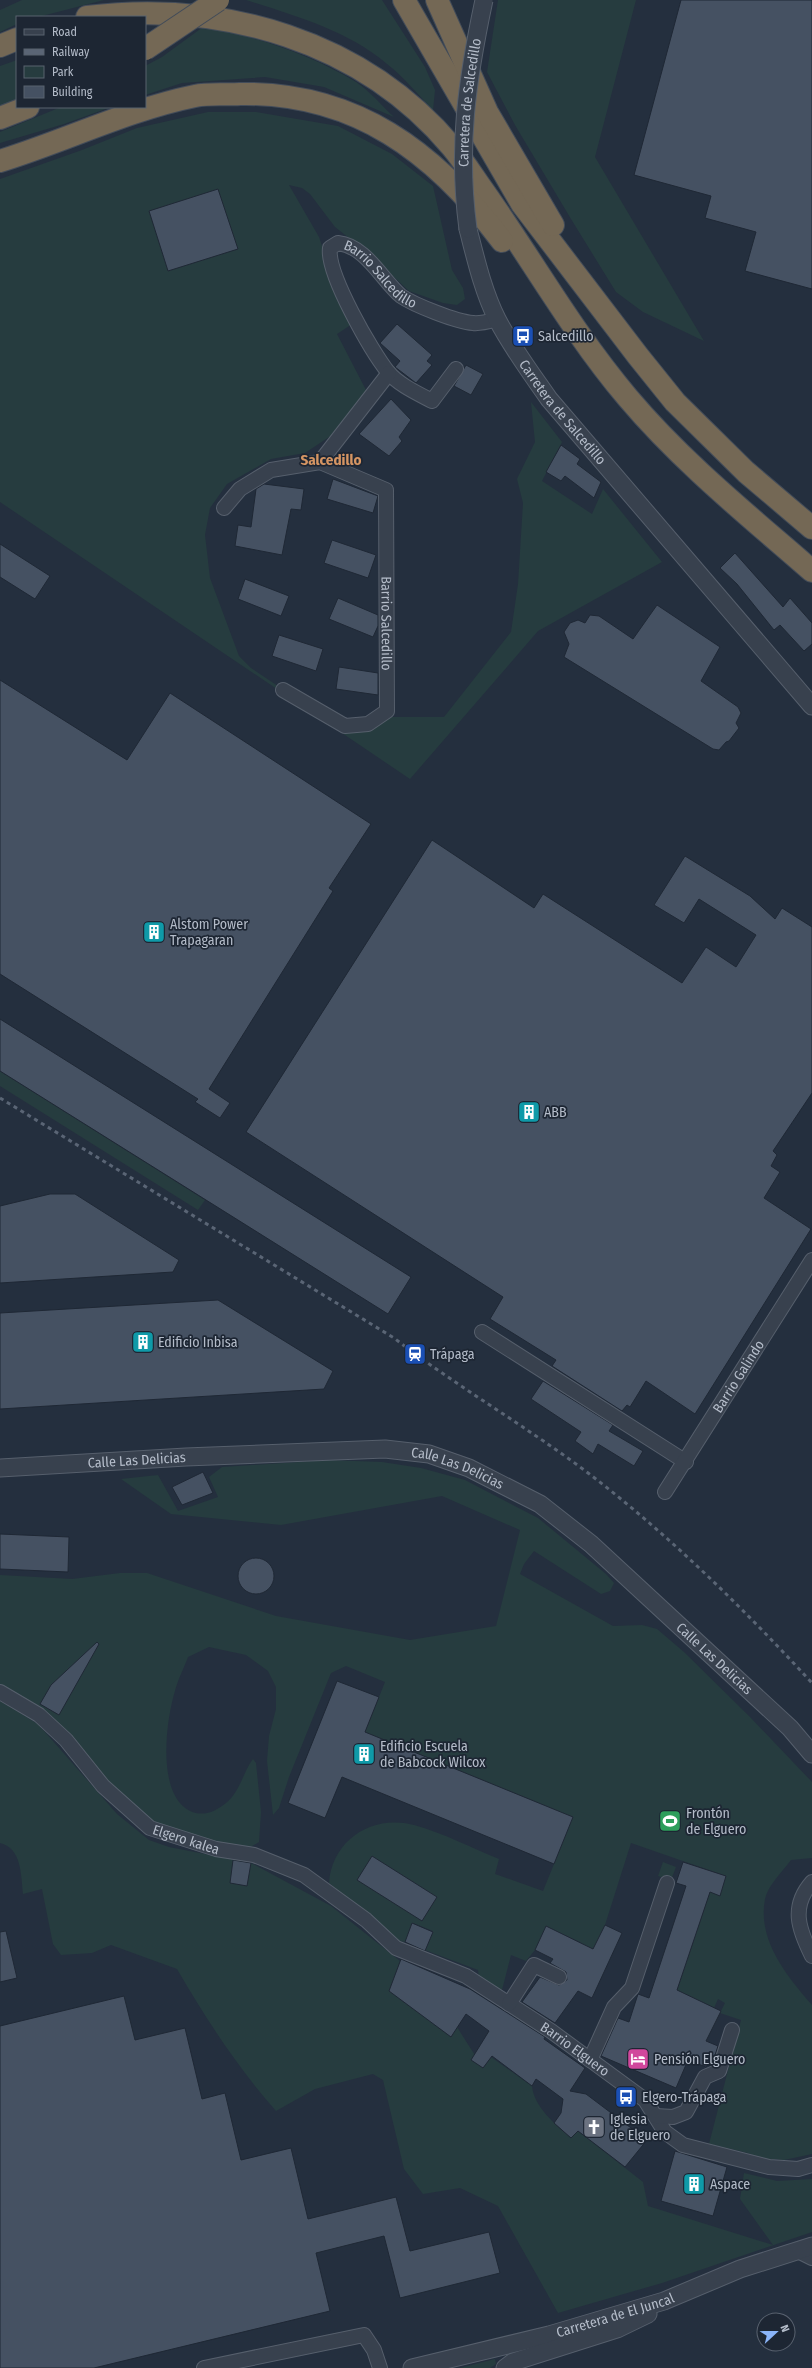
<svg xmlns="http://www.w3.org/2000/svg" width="812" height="2368" font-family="'Fira Sans Condensed',sans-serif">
<rect width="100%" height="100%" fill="#242f3e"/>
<g fill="#263c3f">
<path d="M22,0H104L38,17H17V24L0,32V10Z"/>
<path d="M246,0H382L425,67L435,90L433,110C418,95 404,77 387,64C347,30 295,16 246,0Z"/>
<path d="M498,0H636L595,157L704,341L643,312L616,292L571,219L515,125L487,72Z"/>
<path d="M203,27C256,36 310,54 356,82C370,91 382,106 394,117L324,87L265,77L182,83L145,95V66L162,57Z"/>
<path d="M17,60V101L0,107V66Z"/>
<path d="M61,107H111L64,124L0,143V132Z"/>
<path d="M208,112H256L338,126L392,154L433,186L452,270L463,288L465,299L457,305L443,303L409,291L368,253L335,227L310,194L302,188L289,185L319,237L330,270L355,322L337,334L367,392L332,435L305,453L271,459L227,484L210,508L205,535L210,578L239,656L251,668L345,731L370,729L391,717H444L511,632L518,584L523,503L517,479L535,442L531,402L562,442L542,481L592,514L603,489L662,562L538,631L410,779L0,502V179L82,150L137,128Z"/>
<path d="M0,1071L205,1200L198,1210L0,1086Z"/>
<path d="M328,1460L382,1462L421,1468L465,1480L538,1518L606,1574L614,1583L610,1591L601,1594L534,1551L524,1564L520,1574L613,1626L642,1625L657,1629L684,1652L750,1717L812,1782V1858L791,1860C783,1871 768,1885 765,1899C757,1940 787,1976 812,2005V2154L784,2160L758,2158L748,2153L709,2144L741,2020L720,2013L725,2003L718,1999L714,2008L677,1991L710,1892L720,1895L726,1876L631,1843L605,1925L587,1961L580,1942L546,1927L535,1950L526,1961L511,1955L502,1990L479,1978L478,1970L425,1950L433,1931L413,1923L405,1942L397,1941L329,1883C332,1840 372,1814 414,1825C443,1833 472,1848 499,1859L495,1874L543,1891L554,1864L365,1732L385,1682L346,1666L331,1673L289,1777L279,1808L273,1815L267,1761L269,1736L276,1709V1687L268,1671L246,1655L209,1647L188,1657C184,1668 178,1679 175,1691C166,1720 156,1794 190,1811C203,1817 215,1812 226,1803C240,1792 243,1772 253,1759L256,1763L261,1812L259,1842L249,1848L230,1846L164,1826L148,1819L112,1786L35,1706L0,1684V1575L72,1579L120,1573H147L276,1616L410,1640L496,1626L520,1530L442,1496L281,1525L171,1514L121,1479L158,1475L178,1511L218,1497L209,1477L222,1467Z"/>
<path d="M0,1701L38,1724L117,1814L149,1840L169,1847L251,1863L331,1906L400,1961L389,1991L457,2027L483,2068L491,2057L532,2086C534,2107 555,2124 571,2138L578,2131L643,2182L648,2206L773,2245L740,2199L744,2173L777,2181L812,2179V2232L662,2283L558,2313L498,2206L460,2188L423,2194L404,2169L383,2080L373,2074L315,2089L276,2111C238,2068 206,2019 177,1969L111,1945L92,1953L61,1955L53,1944L42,1889L23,1894C21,1876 22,1848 0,1843Z"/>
<path d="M663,1862L676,1867L671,1880L658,1876Z"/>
<path d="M495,2359L496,2364L490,2368H460Z"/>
</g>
<g fill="#455162" stroke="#1f2835">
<path d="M681,0H812V289L745,271L756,232L705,218L711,196L634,175Z"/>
<path d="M218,189L238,249L168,271L149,211Z"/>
<path d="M397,324L432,355L427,361L432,365L416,383L395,367L400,361L380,343Z"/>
<path d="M466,365L483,374L471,395L454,386Z"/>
<path d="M391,399L411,420L399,437L402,441L389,456L359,434Z"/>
<path d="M561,445L580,459L577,464L601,482L594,498L565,476L561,481L546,472Z"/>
<path d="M333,479L378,496L373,513L327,499Z"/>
<path d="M264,484L304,489L301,510L291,509L282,555L235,546L238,525L251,527L256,489Z"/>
<path d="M332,540L376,555L368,578L324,563Z"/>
<path d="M0,544L50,576L35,599L0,577Z"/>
<path d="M735,553L783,607L790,598L812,623V644L804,651L780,625L774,630L737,584L720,568Z"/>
<path d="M245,579L289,596L281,616L238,599Z"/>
<path d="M338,598L378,615V626L373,637L329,619Z"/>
<path d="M657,605L720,647L701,681L738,707L741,713L736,723L739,728L729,741L726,742L719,750L713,749L564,657L569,644L564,632L570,623L578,620L585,623L590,615L599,616L633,639Z"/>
<path d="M279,635L323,649L316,671L272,656Z"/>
<path d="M339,667L378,673V695L336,689Z"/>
<path d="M0,680L127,760L170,693L371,824L329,888L333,891L209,1089L230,1103L220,1118L195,1102L198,1099L0,974Z"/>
<path d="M432,840L534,908L543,894L682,983L706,947L736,967L756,935L699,899L684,923L654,905L685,856L750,896L775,919L782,908L812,927V1093L773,1151L777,1155L771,1166L780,1172L764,1198L811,1229L695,1414L646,1381L630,1407L627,1405L622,1411L552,1366L556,1360L490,1319L503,1297L246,1132Z"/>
<path d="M0,1019L411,1277L388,1314L0,1071Z"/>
<path d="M50,1194H75L179,1260L173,1272L0,1283V1206Z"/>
<path d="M218,1300L333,1371L324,1389L0,1409V1313Z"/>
<path d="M543,1381L613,1425L609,1431L643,1451L634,1466L598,1444L593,1454L575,1441L581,1432L531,1399Z"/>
<path d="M203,1472L213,1493L182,1505L172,1487Z"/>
<path d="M0,1534L69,1537L68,1572L0,1569Z"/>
<circle cx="256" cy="1576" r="18"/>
<path d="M97,1642L99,1644L59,1715L40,1704L51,1685Z"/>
<path d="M337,1681L379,1697L365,1732L573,1817L554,1864L342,1777L325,1818L288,1803Z"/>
<path d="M372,1856L437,1897L422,1921L357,1880Z"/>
<path d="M233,1860L251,1863L247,1886L230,1883Z"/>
<path d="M683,1862L726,1876L720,1896L710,1892L677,1990L721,2011L706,2041L718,2046L714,2058L706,2067L688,2060L676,2088L601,2056L618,2018L629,2022L638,1994L649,1998L686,1886L676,1883Z"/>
<path d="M412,1923L433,1932L425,1951L405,1942Z"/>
<path d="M605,1925L622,1933L592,1998L578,1991L555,2023L522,2002L540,1977L559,1985L567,1980L566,1972L550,1963L553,1959L535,1950L546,1926L593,1949Z"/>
<path d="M6,1931L17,1978L0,1982V1932Z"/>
<path d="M401,1959L470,1989L545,2037L544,2039L585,2068L570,2091L586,2094L647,2140L625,2167L578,2131L571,2138L554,2123L561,2113L563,2099L536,2079L532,2086L492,2056L483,2068L471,2060L489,2031L466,2014L451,2037L389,1991Z"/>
<path d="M124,1996L135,2040L185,2028L202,2099L225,2093L241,2160L291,2148L308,2219L396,2197L410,2251L489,2232L500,2273L400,2298L384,2236L316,2253L330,2311L94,2368H0V2026Z"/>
<path d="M675,2151L727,2167L713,2216L661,2201Z"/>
</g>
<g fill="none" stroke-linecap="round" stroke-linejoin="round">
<g stroke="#565f6c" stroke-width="16">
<g id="minor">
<path id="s1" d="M456,369L432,401C417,393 399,385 388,372C372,352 326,273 330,248L338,243C366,246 382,280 401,296C414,305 457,322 473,323C481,324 490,321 497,319"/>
<path d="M320,462L389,373"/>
<path id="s2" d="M224,508L240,489L271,470L320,462L386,490L387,711L368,724L345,726L283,690"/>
<path d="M482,1332L686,1462"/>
<path id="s3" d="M665,1492L812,1260"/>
<path id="s4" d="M0,1692L39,1715L66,1740L103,1786L150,1828L216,1849L254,1855L304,1875L366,1920L396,1948L466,1976L551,2031L645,2100L665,2132L683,2145L769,2167L798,2169L812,2165"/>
<path d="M812,1882C790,1907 799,1930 812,1956"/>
<path d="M509,2004L534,1965L559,1977"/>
<path d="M590,2060L614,2007L632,1988L667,1883"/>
<path d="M656,2116L673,2117L686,2112L705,2077L719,2071L732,2030"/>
<path d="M798,2251L812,2258"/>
<path d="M204,2368L364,2335L374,2350L380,2368"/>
</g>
</g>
<g stroke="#565f6c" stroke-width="19">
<g id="tertiary">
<path id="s5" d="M468,229C476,260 483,291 497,319C512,348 531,373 549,399L812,706"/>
<path id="s6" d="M0,1468L186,1457L385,1449L429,1454L469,1468L540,1504L591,1544L790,1728L812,1754"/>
<path id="s7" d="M412,2368L549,2335L664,2301L740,2269L812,2246"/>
<path d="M505,2368L513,2362L617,2329L648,2314"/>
</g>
</g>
<g stroke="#434c59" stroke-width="24">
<g id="motorway">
<path d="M404,0L522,204L638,356L675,402L746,472L812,528"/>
<path d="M437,0L487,112L553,225"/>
<path d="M87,17C223,0 363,41 452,147C462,159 471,173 480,186C530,256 572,332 628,398C682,462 749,516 812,571"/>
<path d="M0,46L17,39"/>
<path d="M0,118L28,107"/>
<path d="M0,161C65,141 127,110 195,96C209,93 225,95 240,94C355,92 435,152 502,241"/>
</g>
</g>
<use href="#minor" stroke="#38414e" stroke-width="14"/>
<use href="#tertiary" stroke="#38414e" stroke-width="17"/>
<use href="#motorway" stroke="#746855" stroke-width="22"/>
<path stroke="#5a6575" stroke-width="3" stroke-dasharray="4 4" stroke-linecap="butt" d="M0,1098L394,1338C457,1387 528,1427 592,1476C671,1537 744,1609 812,1683"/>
<g stroke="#565f6c" stroke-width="19" stroke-linecap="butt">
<g id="tertiary-bridge">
<path id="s8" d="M468,229C457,147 467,80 484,0"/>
</g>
</g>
<g stroke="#434c59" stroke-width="24" stroke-linecap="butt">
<path id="motorway-bridge" d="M145,49L218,0"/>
</g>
<use href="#tertiary-bridge" stroke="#38414e" stroke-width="17"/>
<use href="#motorway-bridge" stroke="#746855" stroke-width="22"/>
</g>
<defs>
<g id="bus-square" transform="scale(1.15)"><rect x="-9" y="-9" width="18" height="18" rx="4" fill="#1a4fb4" stroke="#1d2633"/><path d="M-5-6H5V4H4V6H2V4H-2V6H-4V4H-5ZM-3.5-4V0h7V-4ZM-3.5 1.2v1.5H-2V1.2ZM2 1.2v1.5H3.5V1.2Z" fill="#fff"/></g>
<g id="building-square" transform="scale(1.15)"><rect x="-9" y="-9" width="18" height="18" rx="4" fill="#0f9aa8" stroke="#1d2633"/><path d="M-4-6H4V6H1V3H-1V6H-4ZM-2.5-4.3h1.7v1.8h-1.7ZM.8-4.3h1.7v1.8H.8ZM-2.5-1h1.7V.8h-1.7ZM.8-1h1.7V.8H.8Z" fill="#fff"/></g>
<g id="station-square" transform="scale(1.15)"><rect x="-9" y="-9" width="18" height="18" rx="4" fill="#1a4fb4" stroke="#1d2633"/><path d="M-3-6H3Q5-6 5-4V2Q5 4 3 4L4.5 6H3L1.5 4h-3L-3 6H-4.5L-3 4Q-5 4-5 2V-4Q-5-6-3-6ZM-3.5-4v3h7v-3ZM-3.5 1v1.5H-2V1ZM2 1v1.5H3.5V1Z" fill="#fff"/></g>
<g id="stadium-square" transform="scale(1.15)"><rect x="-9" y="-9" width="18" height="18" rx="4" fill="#2e9e5b" stroke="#1d2633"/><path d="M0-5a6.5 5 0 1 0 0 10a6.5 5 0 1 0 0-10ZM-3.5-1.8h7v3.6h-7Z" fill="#fff"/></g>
<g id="hotel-square" transform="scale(1.15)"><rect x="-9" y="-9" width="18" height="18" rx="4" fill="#d1479c" stroke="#1d2633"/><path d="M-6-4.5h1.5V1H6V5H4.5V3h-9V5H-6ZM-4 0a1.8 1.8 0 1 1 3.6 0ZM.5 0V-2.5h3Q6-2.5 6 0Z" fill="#fff"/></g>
<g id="church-square" transform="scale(1.15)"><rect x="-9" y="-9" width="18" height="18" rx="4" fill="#6b7280" stroke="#1d2633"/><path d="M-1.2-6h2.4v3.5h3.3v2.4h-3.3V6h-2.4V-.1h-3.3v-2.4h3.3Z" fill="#fff"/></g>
</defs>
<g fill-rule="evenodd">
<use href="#bus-square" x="523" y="336"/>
<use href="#building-square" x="154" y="932"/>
<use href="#building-square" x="529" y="1112"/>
<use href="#building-square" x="143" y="1342"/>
<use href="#station-square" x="415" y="1354"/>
<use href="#building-square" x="364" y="1754"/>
<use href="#stadium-square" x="670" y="1821"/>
<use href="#hotel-square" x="638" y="2059"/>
<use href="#bus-square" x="626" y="2097"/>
<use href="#church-square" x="594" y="2127"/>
<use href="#building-square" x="694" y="2184"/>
</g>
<g text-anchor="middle" stroke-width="3.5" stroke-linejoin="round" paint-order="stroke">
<g font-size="14" fill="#b4bcc9" stroke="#1d2633">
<text dy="5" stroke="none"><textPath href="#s8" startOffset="127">Carretera de Salcedillo</textPath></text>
<text dy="5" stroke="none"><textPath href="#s1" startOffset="295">Barrio Salcedillo</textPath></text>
<text dy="5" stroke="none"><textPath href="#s5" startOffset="209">Carretera de Salcedillo</textPath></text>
<text dy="5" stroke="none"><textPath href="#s2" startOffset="316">Barrio Salcedillo</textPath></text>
<text dy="5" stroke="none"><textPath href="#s3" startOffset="137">Barrio Galindo</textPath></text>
<text dy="5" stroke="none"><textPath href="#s6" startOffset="137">Calle Las Delicias</textPath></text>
<text dy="5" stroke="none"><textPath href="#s6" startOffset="461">Calle Las Delicias</textPath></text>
<text dy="5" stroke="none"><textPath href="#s6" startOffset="785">Calle Las Delicias</textPath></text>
<text dy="5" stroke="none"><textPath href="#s4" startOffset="242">Elgero kalea</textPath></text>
<text dy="5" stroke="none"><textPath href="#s4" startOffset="690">Barrio Elguero</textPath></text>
<text dy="5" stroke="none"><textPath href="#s7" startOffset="210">Carretera de El Juncal</textPath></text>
</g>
<g font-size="14" fill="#b4bcc9" stroke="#1d2633" text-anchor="start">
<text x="538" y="341">Salcedillo</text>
<text x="170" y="929">Alstom Power<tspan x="170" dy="16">Trapagaran</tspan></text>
<text x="544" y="1117">ABB</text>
<text x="158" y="1347">Edificio Inbisa</text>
<text x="430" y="1359">Trápaga</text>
<text x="380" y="1751">Edificio Escuela<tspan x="380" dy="16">de Babcock Wilcox</tspan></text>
<text x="686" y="1818">Frontón<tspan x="686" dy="16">de Elguero</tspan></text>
<text x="654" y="2064">Pensión Elguero</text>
<text x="642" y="2102">Elgero-Trápaga</text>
<text x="610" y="2124">Iglesia<tspan x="610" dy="16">de Elguero</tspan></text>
<text x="710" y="2189">Aspace</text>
</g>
<g font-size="15" font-weight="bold" fill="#d59563" stroke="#1d2633">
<text x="331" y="465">Salcedillo</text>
</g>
</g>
<rect x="16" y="16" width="130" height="92" fill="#1d2633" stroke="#59626f"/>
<rect x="24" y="29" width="20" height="6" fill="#38414e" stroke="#59626f"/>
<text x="52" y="36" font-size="12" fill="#b4bcc9">Road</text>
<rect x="24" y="49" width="20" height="6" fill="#5a6575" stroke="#59626f"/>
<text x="52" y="56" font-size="12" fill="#b4bcc9">Railway</text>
<rect x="24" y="66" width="20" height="12" fill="#263c3f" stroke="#59626f"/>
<text x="52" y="76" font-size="12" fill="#b4bcc9">Park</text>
<rect x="24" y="86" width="20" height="12" fill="#455162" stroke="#59626f"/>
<text x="52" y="96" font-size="12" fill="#b4bcc9">Building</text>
<g transform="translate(776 2332) rotate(68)"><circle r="19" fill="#1d2633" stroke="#59626f"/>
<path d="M0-3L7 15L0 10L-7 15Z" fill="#8ab4f8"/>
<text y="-6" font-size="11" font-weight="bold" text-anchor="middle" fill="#b4bcc9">N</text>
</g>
</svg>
